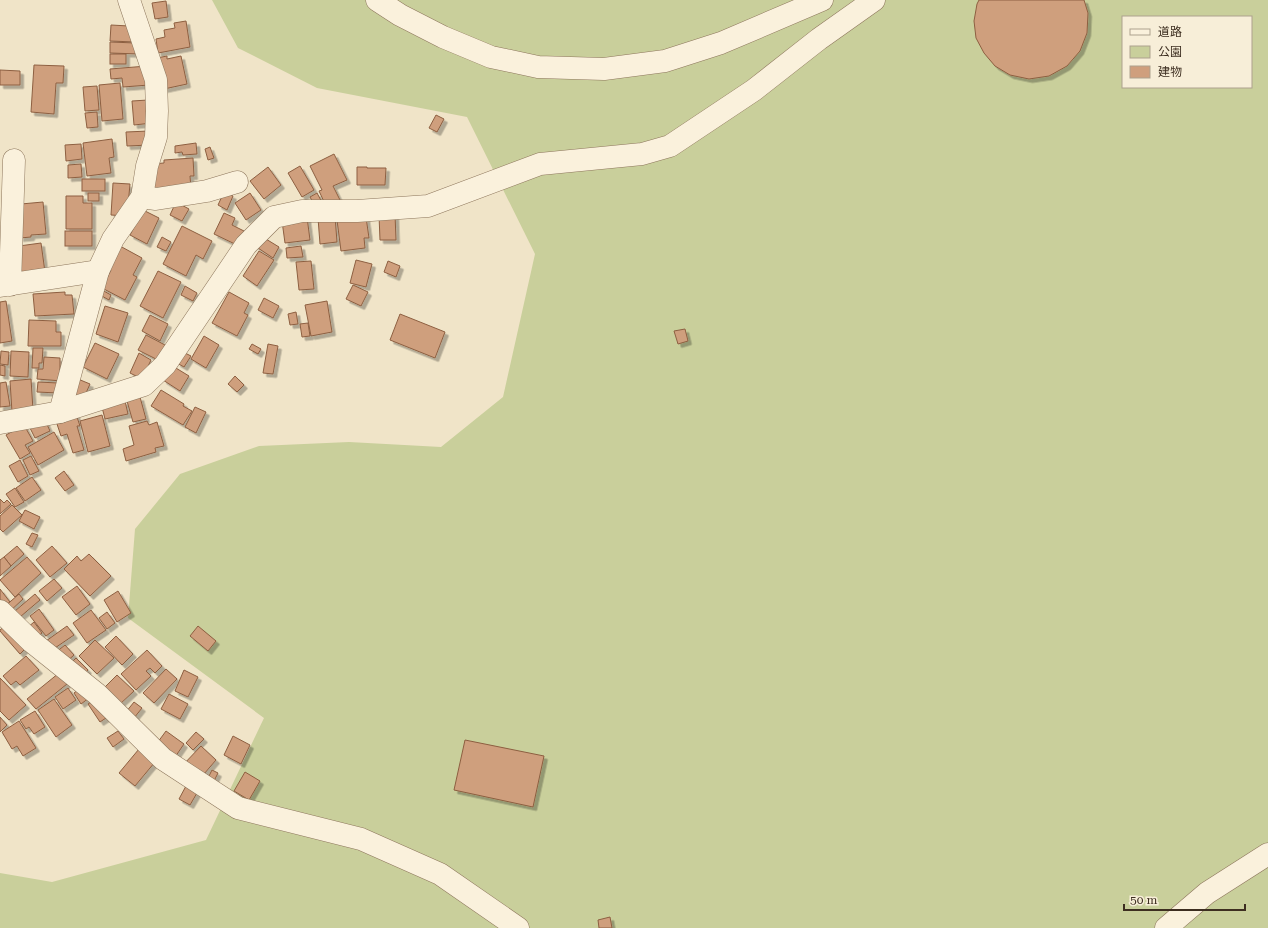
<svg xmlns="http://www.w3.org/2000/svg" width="1268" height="928" font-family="'Roboto Serif','Noto Sans JP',serif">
<defs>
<filter id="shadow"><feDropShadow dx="3.5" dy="3.5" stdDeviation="0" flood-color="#0004"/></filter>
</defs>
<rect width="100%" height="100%" fill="#f0e4c8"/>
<path fill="#c9cf9b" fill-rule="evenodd" d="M212,0H1268V928H0V873L52,882L206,840L264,718L128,618L135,529L180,474L259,446L349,442L441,447L503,397L535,254L467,117L317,88L238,48ZM1123,17H1251V87H1123Z"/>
<g fill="#cf9f7d" stroke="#8d5f41" filter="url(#shadow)">
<path d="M979,0H1084L1088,13L1087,33L1080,51L1067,66L1049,76L1029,79L1010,75L995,66L984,53L976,38L974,21L977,4Z"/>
<path d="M166,1L168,17L155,19L152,3Z"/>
<path d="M186,21L190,47L158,53L156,39L165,37L164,30L175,28L174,23Z"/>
<path d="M111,25L129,26L135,42L110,41Z"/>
<path d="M110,42L136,43L140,54L110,53Z"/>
<rect x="110" y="54" width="16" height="10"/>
<path d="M167,56V59L181,56L187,84L164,89L157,58Z"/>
<path d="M34,65L64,66L63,83H56L54,114L31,112Z"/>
<path d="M147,66L149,85L123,87L122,78L111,79L110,69Z"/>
<path d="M0,70L20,71V85H0Z"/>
<path d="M120,83L123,119L102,121L99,85Z"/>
<path d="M97,86L99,110L85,111L83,87Z"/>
<path d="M148,100L152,123L134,125L132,101Z"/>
<path d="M97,112L98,127L87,128L85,113Z"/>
<path d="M436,115L444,119L437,132L429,128Z"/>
<path d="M149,131L150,145L127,146L126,132Z"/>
<path d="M112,139L114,157L109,158L111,173L87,176L83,143Z"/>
<path d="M196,143L197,154L183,155L182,152L175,153V146Z"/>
<path d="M81,144L82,159L66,161L65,145Z"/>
<path d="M210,147L214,158L208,160L205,149Z"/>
<path d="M334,154L347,180L333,186L341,202L327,208L319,191L322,190L310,166Z"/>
<path d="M193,158L194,176H190L191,189L153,191L151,164L164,163V160Z"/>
<path d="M81,164L82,177L68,178V165Z"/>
<path d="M300,166L314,190L302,197L288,173Z"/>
<path d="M268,167L281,185L264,199L250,181Z"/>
<path d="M357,167H367V168H386L385,185H357Z"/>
<rect x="82" y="179" width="23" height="12"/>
<path d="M113,183L130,184L127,216L111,215Z"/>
<path d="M224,192L233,196L227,210L218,205Z"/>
<rect x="88" y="193" width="11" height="8"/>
<path d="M250,193L261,210L246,220L235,203Z"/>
<path d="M317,193L324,206L317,210L310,197Z"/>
<path d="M66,196H83V203H92V229H66Z"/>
<path d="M43,202L46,234L31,235V237L20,238L21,204Z"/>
<path d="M176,202L189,209L182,221L170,215Z"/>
<path d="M143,210L159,218L147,244L130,235Z"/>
<path d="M224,213L235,218L232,225L244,231L237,245L214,234Z"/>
<path d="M395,214L396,240H380L379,215Z"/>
<path d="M335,216L337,242L320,244L318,218Z"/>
<path d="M307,217L310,240L285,243L282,221Z"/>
<path d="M366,217L369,238H364L365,248L341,251L337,220Z"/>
<path d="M182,226L212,241L203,259L196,255L186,276L163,264Z"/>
<rect x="65" y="231" width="27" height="15"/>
<path d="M261,236L279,247L273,258L255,246Z"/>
<path d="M162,237L171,242L166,251L157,247Z"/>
<path d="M41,243L45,272L22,274L19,246Z"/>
<path d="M120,246L142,258L133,275L137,277L125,300L102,288L111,270L108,268Z"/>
<path d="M301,246L303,257L287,258L286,248Z"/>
<path d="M259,251L274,260L257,286L243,276Z"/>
<path d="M356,260L372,264L366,287L350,283Z"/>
<path d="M311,261L314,289L299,290L296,262Z"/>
<path d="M388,261L400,266L396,277L384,272Z"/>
<path d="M158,271L181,282L163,318L140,306Z"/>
<path d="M353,285L368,292L361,306L346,299Z"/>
<path d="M185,286L197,293L193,301L181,295Z"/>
<path d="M102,290L111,295L109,300L100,295Z"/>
<path d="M65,292V295H72L74,314L35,316L33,294Z"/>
<path d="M229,292L249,303L244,313L248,315L237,336L212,323Z"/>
<path d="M264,298L279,306L273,318L258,310Z"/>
<path d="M6,301L12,341L0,343V302Z"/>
<path d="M327,301L332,332L311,336L305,305Z"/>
<path d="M105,306L128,313L118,342L96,334Z"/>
<path d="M296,312L298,324L290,325L288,314Z"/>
<path d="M400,314L445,332L435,358L390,340Z"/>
<path d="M150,315L168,324L160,341L142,331Z"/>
<path d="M29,320L56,321V332H61V346H28Z"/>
<path d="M308,323L310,336L302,337L300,324Z"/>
<path d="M685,329L688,341L678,344L674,331Z"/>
<path d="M146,335L165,345L158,360L138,350Z"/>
<path d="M204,336L219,345L206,368L191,359Z"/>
<path d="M95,343L119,354L107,379L83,367Z"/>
<path d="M252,344L261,349L258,354L249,349Z"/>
<path d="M268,344L278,346L273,374L263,373Z"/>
<path d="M33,348H43L42,363H39V368H32Z"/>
<path d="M1,351L9,352L8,365L0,364Z"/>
<path d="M11,351L29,352L28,377L10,376Z"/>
<path d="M183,352L191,356L184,367L177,363Z"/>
<path d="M139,353L151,360L142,379L130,373Z"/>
<path d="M44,357L60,358V370H63L62,381L37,379L38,369H43Z"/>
<path d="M0,365L5,366V376L0,375Z"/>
<path d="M171,365L189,376L180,391L163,380Z"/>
<path d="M235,376L244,385L237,392L228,384Z"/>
<path d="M31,379L33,410L12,412L10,381Z"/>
<path d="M78,379L90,384L82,402L70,396Z"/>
<path d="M6,382L10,406L0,407V383Z"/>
<path d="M38,382L58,383V393L37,392Z"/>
<path d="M161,390L184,404L183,406L192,411L183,425L151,406Z"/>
<path d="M140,397L146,419L133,422L127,401Z"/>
<path d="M125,401L128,414L105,419L102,407Z"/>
<path d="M195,407L206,412L196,433L185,427Z"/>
<path d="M76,414L80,426H77L84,450L73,453L67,434L61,436L56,421Z"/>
<path d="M102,415L110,446L88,452L80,421Z"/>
<path d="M45,420L50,431L35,438L30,428Z"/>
<path d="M147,421L149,425L157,422L164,446L155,448L156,452L126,461L123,449L134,445L129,426Z"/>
<path d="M24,425L33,441L25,445L30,453L20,459L6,435Z"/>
<path d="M54,432L64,450L38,465L28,447Z"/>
<path d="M31,456L39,471L30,475L23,460Z"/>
<path d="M20,460L28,476L18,482L9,466Z"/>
<path d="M64,471L74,485L65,491L55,478Z"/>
<path d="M32,477L41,490L25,501L16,488Z"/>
<path d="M15,488L24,502L15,507L6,494Z"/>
<path d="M0,499L4,503L7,500L11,504L0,514Z"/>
<path d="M12,505L22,515L3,532L0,529V516Z"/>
<path d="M25,510L40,517L34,529L19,521Z"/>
<path d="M32,533L38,535L32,547L26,544Z"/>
<path d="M17,546L24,554L11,566L4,557Z"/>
<path d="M52,546L67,563L50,577L36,560Z"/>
<path d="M89,554L111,576L90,596L64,569L77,556L81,561Z"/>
<path d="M4,557L11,566L0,576V560Z"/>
<path d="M27,557L41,573L15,597L0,580Z"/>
<path d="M54,579L62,588L47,601L39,591Z"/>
<path d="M77,586L90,604L76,615L62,597Z"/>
<path d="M0,589L10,602L3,608L0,605Z"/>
<path d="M118,591L131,613L117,622L104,600Z"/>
<path d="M19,594L23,599L7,614L3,608Z"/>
<path d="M35,594L40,600L20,617L15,611Z"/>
<path d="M39,609L54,630L46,636L30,616Z"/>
<path d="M91,610L106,630L87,643L73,623Z"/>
<path d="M107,612L115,623L107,629L99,618Z"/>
<path d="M34,622L42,633L36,638L27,628Z"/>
<path d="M9,623L29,645L20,654L0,631V630Z"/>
<path d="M67,626L74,635L52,650L46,641Z"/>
<path d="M198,626L216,641L208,651L190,636Z"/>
<path d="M116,636L133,654L122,665L105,647Z"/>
<path d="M95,640L114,658L97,674L79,656Z"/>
<path d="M65,645L74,655L64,664L55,653Z"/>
<path d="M147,650L162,666L155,673L150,668L146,671L151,676L136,690L121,674Z"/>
<path d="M26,656L39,670L20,685L16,681L11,685L3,676Z"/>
<path d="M76,658L88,670L79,679L67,667Z"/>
<path d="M166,669L177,679L154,703L143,693Z"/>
<path d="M184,670L198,677L188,697L175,691Z"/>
<path d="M59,673L67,684L36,709L27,699Z"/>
<path d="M117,675L134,691L119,705L103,689Z"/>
<path d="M0,678L26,705L9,720L0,711Z"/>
<path d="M82,687L89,698L81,704L74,693Z"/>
<path d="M68,688L76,700L63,709L55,697Z"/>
<path d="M169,694L188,704L180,719L161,709Z"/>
<path d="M97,698L109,716L100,722L88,704Z"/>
<path d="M54,699L72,725L56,737L38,710Z"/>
<path d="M134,702L142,708L134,718L126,712Z"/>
<path d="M35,711L45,727L34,734L29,727L26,729L20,720Z"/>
<path d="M0,717L7,725L0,732Z"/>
<path d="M19,721L36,748L23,756L17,746L12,749L2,732Z"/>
<path d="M118,731L124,739L113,747L107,738Z"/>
<path d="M166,731L184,744L173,760L155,746Z"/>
<path d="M196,732L204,739L193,750L186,743Z"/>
<path d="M233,736L250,745L241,764L224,755Z"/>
<path d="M465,740L544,756L533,807L454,790Z"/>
<path d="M201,746L216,760L198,781L182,766Z"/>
<path d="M139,749L155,762L135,786L119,773Z"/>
<path d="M212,770L218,773L212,785L206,782Z"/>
<path d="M245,772L260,781L249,800L234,791Z"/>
<path d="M186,786L197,793L190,805L179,799Z"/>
<path d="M610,917L612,928H599L598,920Z"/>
</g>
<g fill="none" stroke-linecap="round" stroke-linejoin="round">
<g stroke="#8d765c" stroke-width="23">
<g id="minor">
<path d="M377,0L400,15L443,37L491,57L538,67L604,69L665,61L721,43L822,0"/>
<path d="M142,197L156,199L207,191L237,182"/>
<path d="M10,285L14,160"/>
<path d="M0,286L98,271"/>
<path d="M60,412L98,271L113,239L142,197L147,166L156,137L157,111L156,80L129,0"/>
<path d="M0,423L60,412L144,385L165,365L246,245L274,217L302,211H357L428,206L540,164L642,154L670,146L754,90L819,39L874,0"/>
<path d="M0,611L32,642L97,694L163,759L238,808L361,839L440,874L518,928"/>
<path d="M1166,928L1207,893L1268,854"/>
</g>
</g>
<use href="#minor" stroke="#faf1dc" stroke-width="22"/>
</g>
<rect x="1122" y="16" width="130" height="72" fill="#f7eed8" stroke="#ada18e"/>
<rect x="1130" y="29" width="20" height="6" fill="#faf1dc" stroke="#ada18e"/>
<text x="1158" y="36" font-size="12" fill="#3d2e20">道路</text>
<rect x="1130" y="46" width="20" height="12" fill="#c9cf9b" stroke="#ada18e"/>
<text x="1158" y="56" font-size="12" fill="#3d2e20">公園</text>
<rect x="1130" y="66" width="20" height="12" fill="#cf9f7d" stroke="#ada18e"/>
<text x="1158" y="76" font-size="12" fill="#3d2e20">建物</text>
<path d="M1124 904v6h121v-6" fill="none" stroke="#3d2e20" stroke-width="2"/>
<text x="1130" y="904" font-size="12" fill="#3d2e20" stroke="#f7eed8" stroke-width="3" paint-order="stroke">50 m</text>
</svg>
